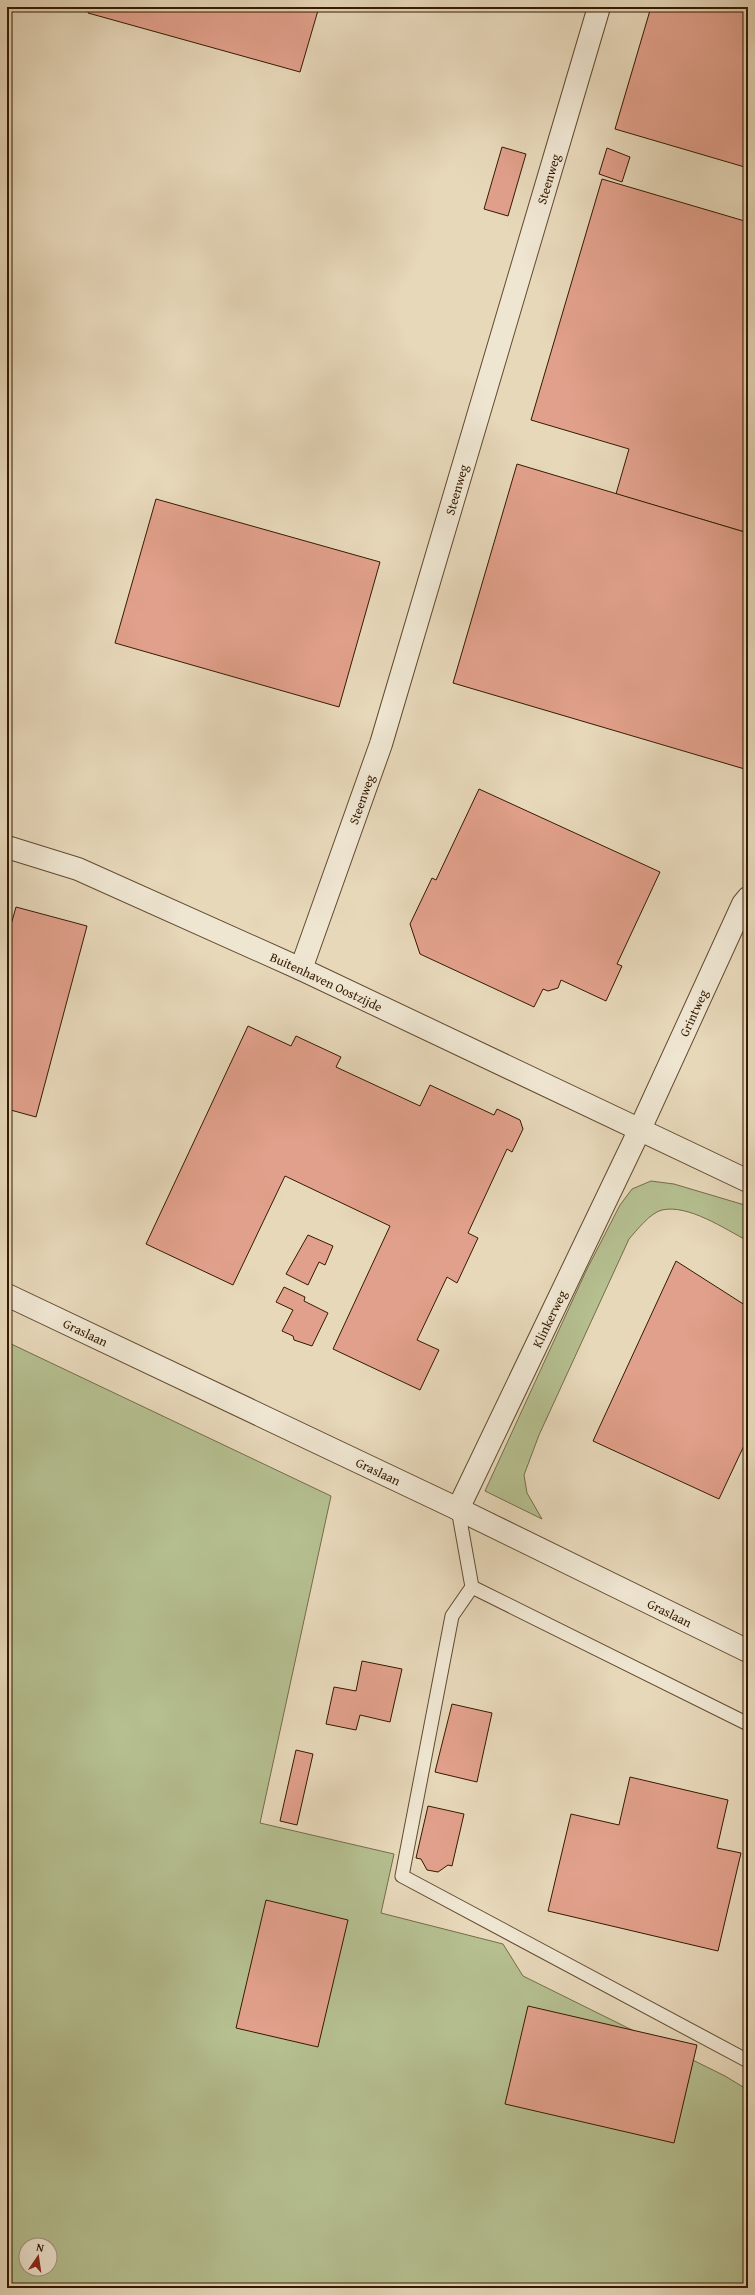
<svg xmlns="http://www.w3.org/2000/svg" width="755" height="2295" font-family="'Gentium Book Plus',serif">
<rect width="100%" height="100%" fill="#e7d8ba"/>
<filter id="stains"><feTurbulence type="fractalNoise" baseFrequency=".005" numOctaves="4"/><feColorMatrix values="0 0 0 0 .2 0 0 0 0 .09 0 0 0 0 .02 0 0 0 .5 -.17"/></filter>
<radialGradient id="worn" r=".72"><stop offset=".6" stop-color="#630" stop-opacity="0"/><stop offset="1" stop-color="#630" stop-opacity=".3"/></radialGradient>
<g fill="#b5bf90" stroke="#756c48" fill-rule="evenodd">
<path d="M651,1181L674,1184L748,1206V1241C725,1229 688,1204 662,1210C650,1213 637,1230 629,1239L539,1435L524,1475L527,1493L542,1519L485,1491L586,1271L620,1205L632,1189Z"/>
<path d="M7,1342L331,1496L260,1823L394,1854L381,1913L503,1944L523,1976L725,2076L748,2090V2288H7ZM26,2245H50V2269H26Z"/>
</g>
<g fill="#e1a08b" stroke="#351a01">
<path d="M90,7H319L300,72L88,13Z"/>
<path d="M651,7H748V168L615,129Z"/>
<path d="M502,147L526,154L508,216L484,209Z"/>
<path d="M607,148L630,157L622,182L599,174Z"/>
<path d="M602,179L748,222V533L616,494L629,449L531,420Z"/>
<path d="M517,464L748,533V770L453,683Z"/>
<path d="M156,499L380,562L339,707L115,643Z"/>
<path d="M479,789L660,872L617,964L622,966L606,1001L561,980L558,988L548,991L543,989L534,1007L420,954L410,924L432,878L436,880Z"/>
<path d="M16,907L87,926L36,1117L7,1109V939Z"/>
<path d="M248,1026L291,1046L296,1036L341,1057L336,1067L420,1106L430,1085L494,1115L497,1109L520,1120L523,1129L512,1152L507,1149L468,1233L478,1238L457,1283L447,1277L417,1340L439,1350L420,1390L333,1349L390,1226L285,1176L233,1285L146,1244Z"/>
<path d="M308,1235L333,1246L325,1265L319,1262L308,1285L286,1274Z"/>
<path d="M676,1261L748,1307V1437L719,1499L593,1441Z"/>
<path d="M284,1287L305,1297L304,1301L328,1313L312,1346L294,1340L293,1336L282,1331L293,1310L276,1302Z"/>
<path d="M362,1661L402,1669L390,1722L360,1715L356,1730L326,1724L334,1687L356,1691Z"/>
<path d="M452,1704L492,1713L477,1782L435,1772Z"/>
<path d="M296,1750L313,1754L297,1825L280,1821Z"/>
<path d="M630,1777L728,1800L717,1848L741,1853L718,1951L548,1911L571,1814L619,1825Z"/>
<path d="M428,1806L464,1814L452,1866L448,1865L438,1872L427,1870L421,1859L416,1858Z"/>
<path d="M266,1900L348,1920L318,2047L236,2028Z"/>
<path d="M528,2006L697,2045L674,2143L505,2104Z"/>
</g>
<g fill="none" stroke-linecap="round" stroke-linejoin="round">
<g stroke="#624a2f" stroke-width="15">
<g id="lane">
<path d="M458,1509L472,1587L748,1724"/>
<path d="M472,1587L452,1616L402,1876L748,2061"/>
</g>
</g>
<g stroke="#624a2f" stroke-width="24">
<g id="street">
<path id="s1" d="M7,847L78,869L301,969L748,1181"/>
<path id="s2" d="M301,969L381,744L599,7"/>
<path id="s3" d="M7,1295L458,1509L748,1651"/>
<path id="s4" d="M458,1509L640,1129L743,904L748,898"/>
</g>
</g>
<use href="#lane" stroke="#efe6d2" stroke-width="13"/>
<use href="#street" stroke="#efe6d2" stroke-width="22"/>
</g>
<g text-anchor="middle" stroke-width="4" stroke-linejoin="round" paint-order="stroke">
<g font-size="13" fill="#351a01" stroke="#efe6d2">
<text dy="5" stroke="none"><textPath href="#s2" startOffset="828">Steenweg</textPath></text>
<text dy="5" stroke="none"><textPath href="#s2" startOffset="504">Steenweg</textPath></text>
<text dy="5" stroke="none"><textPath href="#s2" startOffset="180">Steenweg</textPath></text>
<text dy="5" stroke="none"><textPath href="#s1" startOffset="347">Buitenhaven Oostzijde</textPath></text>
<text dy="5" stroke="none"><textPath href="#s4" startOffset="549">Grintweg</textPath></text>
<text dy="5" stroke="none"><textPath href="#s4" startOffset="211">Klinkerweg</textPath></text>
<text dy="5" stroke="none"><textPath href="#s3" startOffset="87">Graslaan</textPath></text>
<text dy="5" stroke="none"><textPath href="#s3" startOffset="411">Graslaan</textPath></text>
<text dy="5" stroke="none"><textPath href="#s3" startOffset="735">Graslaan</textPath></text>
</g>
</g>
<rect width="755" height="2295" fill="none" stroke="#e7d8ba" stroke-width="24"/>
<rect x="8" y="8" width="739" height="2279" fill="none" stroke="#351a01" stroke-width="2"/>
<rect x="12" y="12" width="731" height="2271" fill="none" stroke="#351a01"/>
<g transform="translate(38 2257) rotate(13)"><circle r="19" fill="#efe6d2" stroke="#a5947e"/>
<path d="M0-3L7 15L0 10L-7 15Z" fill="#8f2418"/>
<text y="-6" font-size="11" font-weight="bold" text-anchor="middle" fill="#351a01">N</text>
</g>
<rect width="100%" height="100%" filter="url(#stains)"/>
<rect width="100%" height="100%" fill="url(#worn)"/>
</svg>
